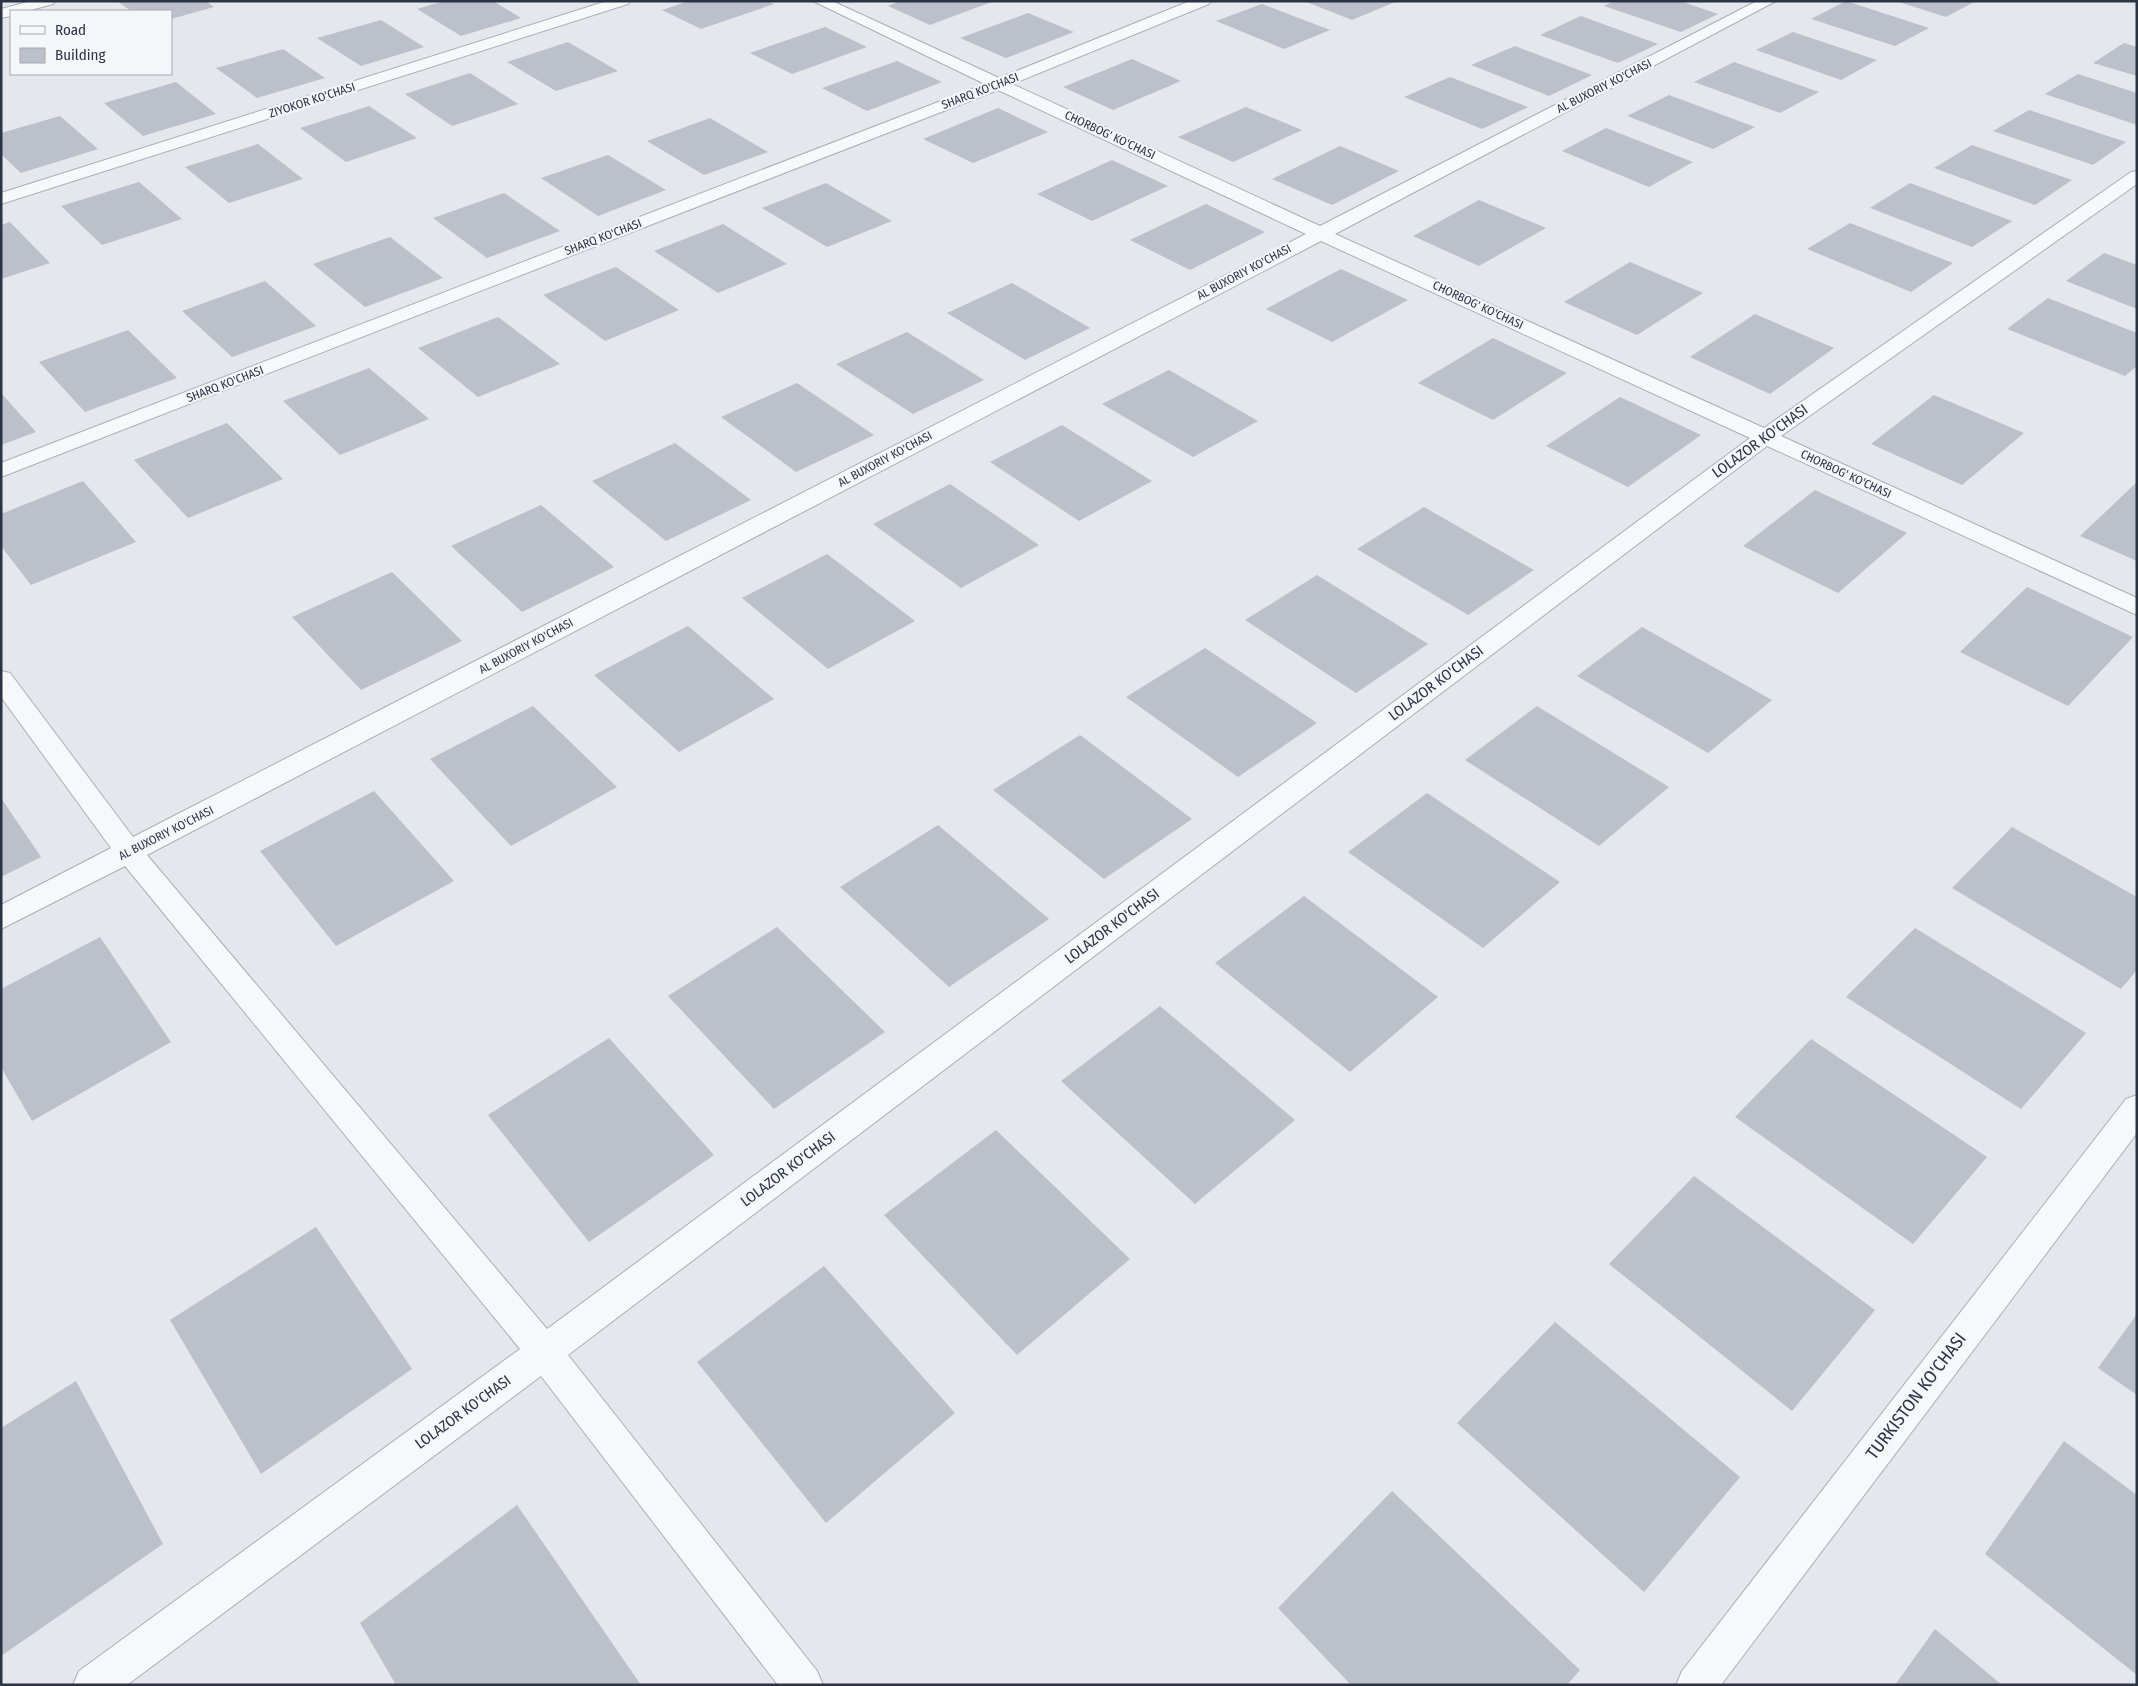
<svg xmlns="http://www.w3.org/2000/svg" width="2138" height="1686" font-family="'Fira Sans Condensed',sans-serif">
<rect width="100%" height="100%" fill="#e4e7ec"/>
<g fill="#bbc0ca">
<path d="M117,1H206L214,7L171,19V11H131Z"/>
<path d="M444,1H493L521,18L461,36L417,9Z"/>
<path d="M689,1H767L774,4L701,29L662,10Z"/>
<path d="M900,1H994L930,25L888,6Z"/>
<path d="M1304,1H1392L1395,2L1352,20Z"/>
<path d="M1614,1H1680L1718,14L1681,32L1604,6Z"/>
<path d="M1846,1L1929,28L1895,46L1811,19Z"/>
<path d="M1896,1H1976L1946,17Z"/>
<path d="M1262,4L1330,30L1284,49L1216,21Z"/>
<path d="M1028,13L1074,32L1006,58L960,38Z"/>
<path d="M1581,16L1658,44L1618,63L1540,35Z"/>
<path d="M381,20L424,47L361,66L317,38Z"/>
<path d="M825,27L867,47L792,74L750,53Z"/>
<path d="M1793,32L1877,60L1841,80L1756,50Z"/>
<path d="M568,42L618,71L556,91L507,62Z"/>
<path d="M2124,43L2137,47V76L2093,63Z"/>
<path d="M1515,46L1592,75L1549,96L1471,65Z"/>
<path d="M283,49L325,78L257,98L216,68Z"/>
<path d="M1132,59L1181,81L1113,110L1063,87Z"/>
<path d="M897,61L942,82L867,111L822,88Z"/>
<path d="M1734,62L1819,92L1780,113L1694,82Z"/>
<path d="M470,73L518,104L452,126L405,94Z"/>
<path d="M2078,74L2137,93V125L2045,94Z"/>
<path d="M1450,77L1528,107L1482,129L1404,97Z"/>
<path d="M176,82L216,114L143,136L104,103Z"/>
<path d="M1669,95L1755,127L1713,149L1627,116Z"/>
<path d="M369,106L417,138L346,162L300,128Z"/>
<path d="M1246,107L1302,130L1233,162L1178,137Z"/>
<path d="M998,108L1048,132L973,163L923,139Z"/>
<path d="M2029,110L2126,142L2093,165L1993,131Z"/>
<path d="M60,116L98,149L21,173L1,154V133Z"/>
<path d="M710,118L768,152L704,175L647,141Z"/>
<path d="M1606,128L1693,162L1649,187L1562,151Z"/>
<path d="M258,144L303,179L229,203L185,167Z"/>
<path d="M1972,145L2072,180L2035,205L1934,168Z"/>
<path d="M1340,146L1399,171L1332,205L1272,179Z"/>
<path d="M608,155L666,190L598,216L541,178Z"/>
<path d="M1112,160L1168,186L1092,221L1037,194Z"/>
<path d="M139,182L182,219L102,245L61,206Z"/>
<path d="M826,183L892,221L827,247L762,208Z"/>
<path d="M1910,183L2012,221L1972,247L1870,208Z"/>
<path d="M504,193L560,231L487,258L433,218Z"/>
<path d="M1479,200L1546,228L1479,266L1413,236Z"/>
<path d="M1206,204L1265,232L1190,270L1130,240Z"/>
<path d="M10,222L50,263L1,279V225Z"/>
<path d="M1850,223L1953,263L1911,292L1807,249Z"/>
<path d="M723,224L787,264L718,293L654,251Z"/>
<path d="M390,237L443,278L365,307L313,264Z"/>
<path d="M2104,253L2137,265V309L2066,281Z"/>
<path d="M1630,262L1703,293L1637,335L1564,302Z"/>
<path d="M616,267L679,310L605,341L543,295Z"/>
<path d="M1341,269L1408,300L1332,342L1266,309Z"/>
<path d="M265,281L316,326L232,357L182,311Z"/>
<path d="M1012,283L1090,328L1025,360L947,313Z"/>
<path d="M2048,298L2137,333V366L2125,376L2007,329Z"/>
<path d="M1755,314L1834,348L1770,394L1690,357Z"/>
<path d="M498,317L560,364L478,397L418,348Z"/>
<path d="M128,330L177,378L85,412L39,362Z"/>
<path d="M907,332L984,380L913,414L836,364Z"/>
<path d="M1493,338L1567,373L1493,420L1418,383Z"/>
<path d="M369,368L429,419L340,455L283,401Z"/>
<path d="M1169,370L1258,421L1193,457L1102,404Z"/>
<path d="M797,383L874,435L796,472L721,417Z"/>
<path d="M1,393L36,432L1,445Z"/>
<path d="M1934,395L2024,433L1962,485L1871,444Z"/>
<path d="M1620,397L1701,435L1628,487L1546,446Z"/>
<path d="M227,423L283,479L188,518L134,460Z"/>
<path d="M1062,425L1152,481L1079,521L990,462Z"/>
<path d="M675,443L751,500L666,541L592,481Z"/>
<path d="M83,481L136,542L31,585L1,546V514Z"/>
<path d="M2137,482V561L2080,536Z"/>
<path d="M950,484L1039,545L961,588L873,524Z"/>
<path d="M1815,490L1907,533L1838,593L1743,546Z"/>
<path d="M541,505L614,567L522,612L451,546Z"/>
<path d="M1424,507L1534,570L1468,615L1357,549Z"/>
<path d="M827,554L915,621L828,669L742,598Z"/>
<path d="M392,572L462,641L361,690L292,617Z"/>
<path d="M1317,575L1428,644L1356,693L1245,620Z"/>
<path d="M2027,587L2133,637L2068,706L1960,652Z"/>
<path d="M688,626L774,699L679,752L594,675Z"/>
<path d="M1642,627L1772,700L1708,753L1577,676Z"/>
<path d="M1205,648L1317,723L1238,777L1126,697Z"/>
<path d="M533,706L617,787L511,846L430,759Z"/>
<path d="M1537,706L1669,787L1599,846L1465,760Z"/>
<path d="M1080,735L1192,819L1104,879L993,790Z"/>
<path d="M374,791L454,881L336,946L260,851Z"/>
<path d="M1427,793L1560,882L1483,948L1348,852Z"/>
<path d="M1,798L41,857L1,877Z"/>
<path d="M938,825L1049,919L949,987L840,887Z"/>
<path d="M2012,827L2137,897V970L2121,989L1952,888Z"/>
<path d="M1304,896L1438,997L1350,1072L1215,963Z"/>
<path d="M777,927L885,1032L774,1109L668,996Z"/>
<path d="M1915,928L2086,1033L2021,1109L1846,997Z"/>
<path d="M100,937L171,1042L32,1121L1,1067V989Z"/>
<path d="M1160,1006L1295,1120L1195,1204L1061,1081Z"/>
<path d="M609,1038L714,1155L589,1242L488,1115Z"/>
<path d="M1811,1039L1987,1157L1913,1244L1735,1117Z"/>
<path d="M996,1130L1130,1259L1017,1355L884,1215Z"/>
<path d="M1694,1176L1875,1310L1792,1411L1609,1264Z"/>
<path d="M316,1227L412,1369L261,1474L170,1320Z"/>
<path d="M824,1266L955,1413L826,1523L697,1362Z"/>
<path d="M2137,1314V1395L2098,1368Z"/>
<path d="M1555,1322L1740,1477L1644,1592L1457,1423Z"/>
<path d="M76,1381L163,1544L1,1656V1428Z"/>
<path d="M2064,1441L2137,1495V1675L1985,1554Z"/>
<path d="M1392,1491L1580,1670L1567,1685H1351L1278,1608Z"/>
<path d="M517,1505L641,1685H396L360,1623Z"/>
<path d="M1935,1629L2002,1685H1895Z"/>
</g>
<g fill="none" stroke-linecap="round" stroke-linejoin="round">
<g stroke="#a9aeb7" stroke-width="2">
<g id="minor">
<path d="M31,1H55L53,4L27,11H11V16L1,18V9Z"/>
<path d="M607,1H630L628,4L1,204V193Z"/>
<path d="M813,1H832L999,78L1190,1H1211L1209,4L1012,84L1320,226L1757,1H1776L1335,234L1764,428L2131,172L2137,171V184L1781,436L2137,598V615L1767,446L568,1355L817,1671L823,1685H778L541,1376L127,1685H73L79,1671L520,1349L125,866L1,929V905L111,848L1,697V671L10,673L133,837L1306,234L998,90L1,477V463L985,84ZM1321,241L1750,438L547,1329L147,855Z"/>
<path d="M2137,1095V1133L1721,1685H1676L1682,1671L2126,1099Z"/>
</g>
</g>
<use href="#minor" fill="#f7f8fa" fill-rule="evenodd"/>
</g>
<g text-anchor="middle" stroke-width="4.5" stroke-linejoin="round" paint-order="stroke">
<g font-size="12" fill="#2b3445" stroke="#f4f6f9">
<text transform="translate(1604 86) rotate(-27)" y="4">AL BUXORIY KO'CHASI</text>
<text transform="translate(980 91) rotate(-21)" y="4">SHARQ KO'CHASI</text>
<text transform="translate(312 100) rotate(-18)" y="4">ZIYOKOR KO'CHASI</text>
<text transform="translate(1110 135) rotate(25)" y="4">CHORBOG' KO'CHASI</text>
<text transform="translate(603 237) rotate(-21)" y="4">SHARQ KO'CHASI</text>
<text transform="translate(1244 272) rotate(-28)" y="4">AL BUXORIY KO'CHASI</text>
<text transform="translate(1478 305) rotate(25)" y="4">CHORBOG' KO'CHASI</text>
<text transform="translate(225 384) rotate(-21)" y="4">SHARQ KO'CHASI</text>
<text transform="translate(885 459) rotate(-28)" y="4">AL BUXORIY KO'CHASI</text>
<text transform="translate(1846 474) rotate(25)" y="4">CHORBOG' KO'CHASI</text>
<text transform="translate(526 646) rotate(-28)" y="4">AL BUXORIY KO'CHASI</text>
<text transform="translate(166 833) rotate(-27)" y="4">AL BUXORIY KO'CHASI</text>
</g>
<g font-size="15" fill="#2b3445" stroke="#f4f6f9">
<text transform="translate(1760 441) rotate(-36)" y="5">LOLAZOR KO'CHASI</text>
<text transform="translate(1436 683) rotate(-37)" y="5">LOLAZOR KO'CHASI</text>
<text transform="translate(1112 926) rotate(-37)" y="5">LOLAZOR KO'CHASI</text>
<text transform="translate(788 1169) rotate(-37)" y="5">LOLAZOR KO'CHASI</text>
<text transform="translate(463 1412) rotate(-36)" y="5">LOLAZOR KO'CHASI</text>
</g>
<g font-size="18" fill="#2b3445" stroke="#f4f6f9">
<text transform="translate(1916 1396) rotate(-53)" y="6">TURKISTON KO'CHASI</text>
</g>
</g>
<rect width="2138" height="1686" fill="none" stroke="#2b3445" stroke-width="5"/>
<rect x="10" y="10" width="162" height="65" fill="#f4f6f9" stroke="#a4a8b1"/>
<rect x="20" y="26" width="25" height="8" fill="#f7f8fa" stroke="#a4a8b1"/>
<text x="55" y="35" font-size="15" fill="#2b3445">Road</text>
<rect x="20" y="48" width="25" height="15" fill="#bbc0ca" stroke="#a4a8b1"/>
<text x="55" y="60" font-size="15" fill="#2b3445">Building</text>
</svg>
